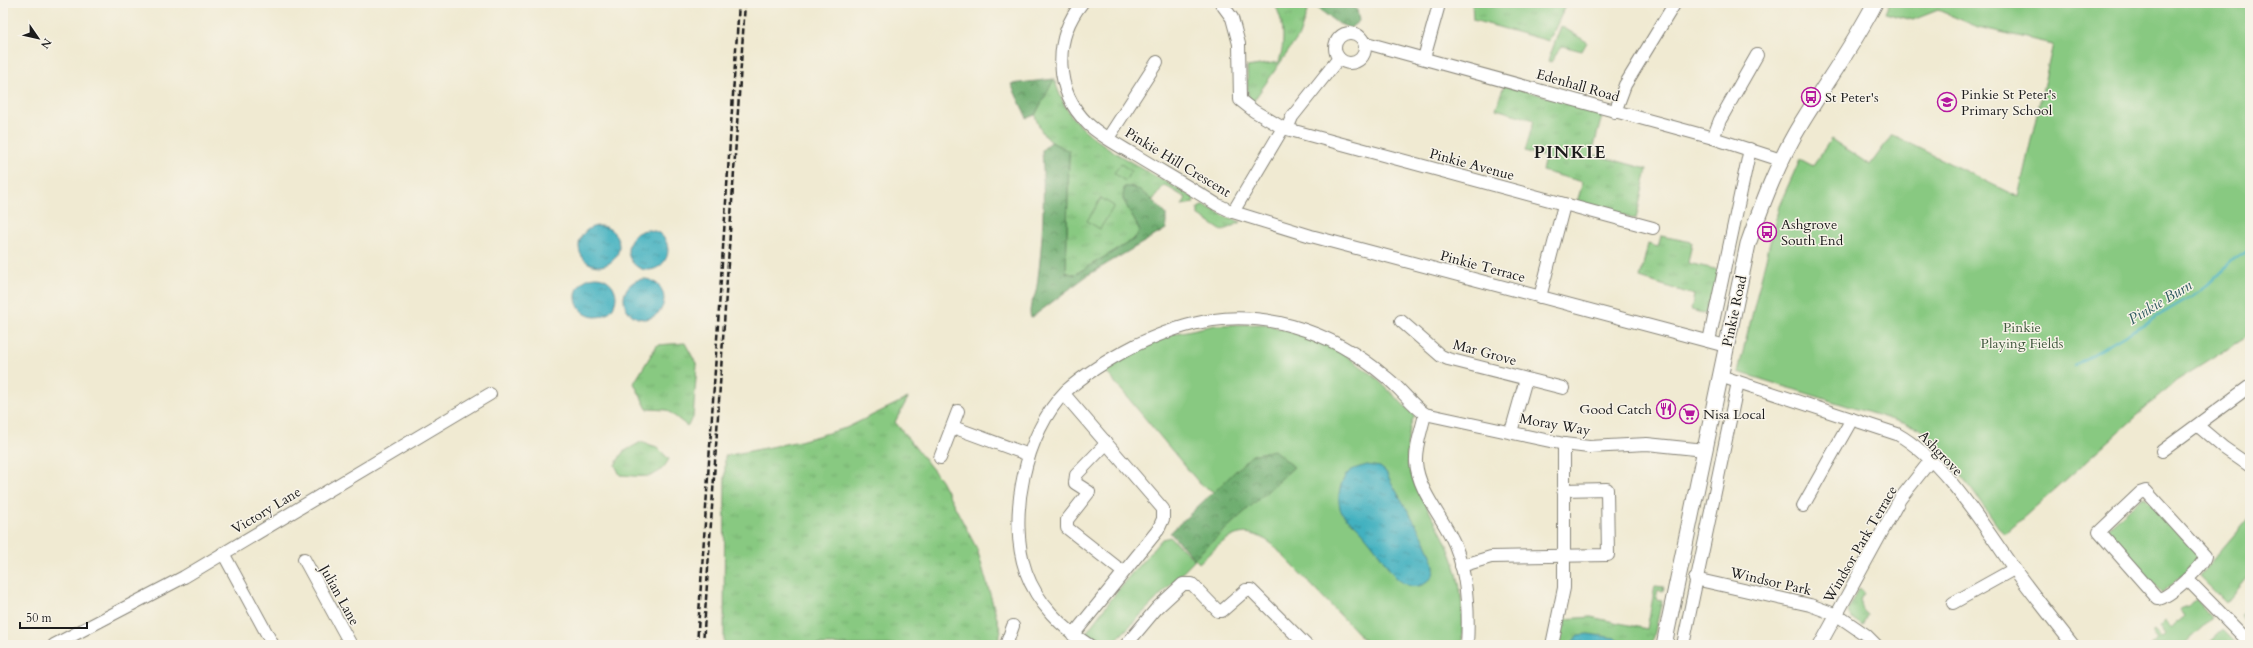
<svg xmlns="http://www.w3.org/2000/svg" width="2253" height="648" font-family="Cardo,serif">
<defs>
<pattern id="grass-tufts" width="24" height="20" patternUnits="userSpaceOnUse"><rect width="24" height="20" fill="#88c981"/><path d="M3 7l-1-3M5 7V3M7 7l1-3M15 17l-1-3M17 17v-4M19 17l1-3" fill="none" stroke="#75ac6f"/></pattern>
<pattern id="forest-crowns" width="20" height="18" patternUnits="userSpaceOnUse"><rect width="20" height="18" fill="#6ead6f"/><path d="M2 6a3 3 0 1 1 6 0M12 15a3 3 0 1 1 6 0" fill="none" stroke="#5a8c5a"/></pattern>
<pattern id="water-ripples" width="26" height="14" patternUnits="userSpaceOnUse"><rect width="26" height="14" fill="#43b1c0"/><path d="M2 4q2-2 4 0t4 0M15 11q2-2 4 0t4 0" fill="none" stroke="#378f9b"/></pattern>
</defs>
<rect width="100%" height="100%" fill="#f7f3e8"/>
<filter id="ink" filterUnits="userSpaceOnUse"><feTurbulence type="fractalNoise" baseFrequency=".025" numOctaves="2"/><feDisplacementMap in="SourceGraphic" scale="8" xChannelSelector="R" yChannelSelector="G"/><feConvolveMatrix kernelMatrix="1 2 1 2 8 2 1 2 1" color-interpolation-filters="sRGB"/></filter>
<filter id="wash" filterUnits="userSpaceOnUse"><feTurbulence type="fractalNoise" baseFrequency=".012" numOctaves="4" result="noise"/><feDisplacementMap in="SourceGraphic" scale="16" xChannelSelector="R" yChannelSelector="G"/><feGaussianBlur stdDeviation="0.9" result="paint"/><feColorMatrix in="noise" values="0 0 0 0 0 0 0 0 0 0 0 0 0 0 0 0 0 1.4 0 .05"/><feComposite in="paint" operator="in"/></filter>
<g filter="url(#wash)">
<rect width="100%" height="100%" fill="#f0ead2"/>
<g fill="url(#grass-tufts)" stroke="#52724e">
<path d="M1274,3H1311L1312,5L1309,6L1299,36L1252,103L1248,96L1247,67L1279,62C1285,41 1285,23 1274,3Z"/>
<path d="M1472,3H1567L1549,41L1473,20Z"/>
<path d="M1561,26L1587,42L1582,51L1562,46L1551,62L1548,61Z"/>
<path d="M1054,79C1059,93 1064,107 1073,118C1098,148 1159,177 1194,198L1193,203L1182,205L1186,198L1164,185L1153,200L1131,186L1123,199L1141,231L1133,240L1074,275L1066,272L1069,152C1050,142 1041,137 1035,115Z"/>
<path d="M1504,85L1603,112L1592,154L1647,169L1636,219L1577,202L1583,182L1542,171L1545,157L1525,151L1534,120L1496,109Z"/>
<path d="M1204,205L1228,218L1241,222L1222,231L1198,215V208Z"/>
<path d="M1661,236L1692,242L1688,263L1719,270L1710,315L1691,310L1694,295L1640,278L1648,244L1658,247Z"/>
<path d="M685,343L697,365L693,418L687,426L667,410L647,409L634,383L657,345Z"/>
<path d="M908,398L895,422L941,480L977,549L1001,632L996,645H724L725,456L800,441L846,428Z"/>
<path d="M641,442L657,447L669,459C657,482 641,476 620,475L615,465L623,452Z"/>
<path d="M1655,586L1664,587L1663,591L1658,590L1656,599L1662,600L1652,645H1558L1564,619L1591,617L1647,629Z"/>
<path d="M1858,589L1863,591L1864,593L1860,600L1863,610L1868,615L1863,626L1853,619L1848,611Z"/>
</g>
<g fill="url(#forest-crowns)" stroke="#456446">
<path d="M1311,3H1349L1357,10L1359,21L1350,28L1337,23Z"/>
<path d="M1054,79L1035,115L1027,118L1011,84Z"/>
<path d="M1051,142L1069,151L1066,272L1074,275L1133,240L1140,231L1123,199L1124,187C1140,185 1155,203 1166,214V229L1088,275L1031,318C1027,306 1036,298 1037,286C1043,243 1045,194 1042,150Z"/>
<path d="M1274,450L1294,467L1194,558L1170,533L1252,455Z"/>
</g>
<g fill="#88c981" stroke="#52724e">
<path d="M1889,3H2250V335L2176,381L2004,535L1972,490L1922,429L1738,372L1779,206L1800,159L1813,166L1831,139L1870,165L1892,135L2018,197L2053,44L1978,27L1938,10L1913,20L1885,13Z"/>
<path d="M1121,164L1131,171L1125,181L1114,173Z"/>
<path d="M1101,198L1114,206L1100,229L1087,221Z"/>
<path d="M1265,324L1329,343L1374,376L1415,416C1408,424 1405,459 1409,469C1420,501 1444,530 1454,563C1463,591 1463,617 1462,645H1369L1272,544C1239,520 1224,541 1199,563L1194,558L1294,467L1274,450L1252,455L1214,492L1200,484L1103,368L1172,334L1215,325Z"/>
<path d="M2145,497L2197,554L2199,559L2196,564L2162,593L2109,538L2106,530L2140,499Z"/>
<path d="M2250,516V575L2226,603L2199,576Z"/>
<path d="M1170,537L1195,560L1111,645H1107L1086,633L1125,581L1162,539Z"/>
<path d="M2196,599L2212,618L2183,645H2151L2157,640L2151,633L2154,631L2161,638L2165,634L2159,627L2165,621L2171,627L2177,621L2178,622L2185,616L2179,609L2189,606Z"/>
<path d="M2250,604V627L2240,615Z"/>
<path d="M2223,630L2236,643L2234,645H2207Z"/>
</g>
<g fill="url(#water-ripples)" stroke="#30666e">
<circle cx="599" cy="246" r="20"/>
<circle cx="648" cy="250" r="20"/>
<circle cx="596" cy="297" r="20"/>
<circle cx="644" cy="299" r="20"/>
<path d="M1367,465L1380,467L1386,472C1397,496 1431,543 1434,566C1436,581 1419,590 1407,585C1392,579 1385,560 1375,548C1369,540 1361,530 1353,523C1350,520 1344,517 1342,513C1336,502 1339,482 1348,473C1353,468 1361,467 1367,465Z"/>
<path d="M1588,634L1615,638L1627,645H1570L1578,635Z"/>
</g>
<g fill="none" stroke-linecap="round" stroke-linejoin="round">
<path stroke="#43b1c0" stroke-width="2.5" d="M2075,365L2202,290L2234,259L2250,249"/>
</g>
</g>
<g filter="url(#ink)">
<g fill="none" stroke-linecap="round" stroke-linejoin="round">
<g stroke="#868377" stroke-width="14">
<g id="minor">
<path d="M1082,3C1053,39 1054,91 1088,124C1101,136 1118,145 1133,154C1161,171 1189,187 1216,204L1233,212L1311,236L1726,346"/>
<path d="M1221,3L1232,18L1239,44L1240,100L1254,111L1283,128L1653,228"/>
<circle cx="1350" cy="48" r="15"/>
<path d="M1365,45L1370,44L1713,138L1781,160"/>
<path d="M1424,58L1438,8L1437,3"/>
<path d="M1615,112L1625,85L1675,3"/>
<path d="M1287,129L1292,117L1339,58"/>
<path d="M1108,138L1157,62"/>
<path d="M1713,138L1720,120L1757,55"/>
<path d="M1233,212L1283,128"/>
<path d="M1540,297L1564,205"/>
<path d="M1401,321L1441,356L1448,359L1563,388"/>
<path d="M1709,341L1750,149"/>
<path d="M1720,376L1897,434C1942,459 1981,522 2010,563C2030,591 2052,618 2073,645"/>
<path d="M1064,394L1163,509V519L1158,530L1073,635"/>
<path d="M1425,414C1422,429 1415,446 1416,462C1418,492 1444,518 1455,545C1467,575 1469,613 1467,645"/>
<path d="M2198,426L2224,448L2250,466"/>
<path d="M953,427L1029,455"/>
<path d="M1511,432L1526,379"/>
<path d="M1105,441L1103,447L1076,475L1075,483L1089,492L1067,520V528L1123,572"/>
<path d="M2162,451L2250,386"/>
<path d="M940,458L958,411"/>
<path d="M2146,491L2205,556C2203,567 2170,597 2158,599L2099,532L2140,493Z"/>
<path d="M1803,506L1852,419"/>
<path d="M223,553L273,645"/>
<path d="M304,559L351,645"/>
<path d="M1461,566L1491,557L1608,555L1607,489L1563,490"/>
<path d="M1695,579L1810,605L1837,615L1866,635L1876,645"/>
<path d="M2187,579L2250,643"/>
<path d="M1953,603L2014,569"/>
<path d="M54,645L184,577L490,394"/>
<path d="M1006,645L1013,626"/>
<path d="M1089,645C1062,628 1037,603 1026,572C1007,518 1025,432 1066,391C1087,372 1111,358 1136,345C1189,320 1235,310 1292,326C1328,336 1359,354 1387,378C1401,389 1411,404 1425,414L1564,444L1589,447L1647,444L1705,450"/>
<path d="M1126,645L1157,608L1183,584H1192L1218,611H1222L1246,590H1251L1306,645"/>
<path d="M1552,645L1564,588V444"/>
<path d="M1683,645L1738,382"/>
<path d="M1820,645L1900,499L1930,461"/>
</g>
</g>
<g stroke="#868377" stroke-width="17">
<path id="major" d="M1664,645L1748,244C1763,202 1778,161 1802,122C1827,81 1853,46 1875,3"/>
</g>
<use href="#minor" stroke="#fff" stroke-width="12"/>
<use href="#major" stroke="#fff" stroke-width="15"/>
<g stroke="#1c1c1c" stroke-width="2.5" stroke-dasharray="6 3" stroke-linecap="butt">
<path d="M697,645L739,3"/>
<path d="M703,645L745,3"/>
</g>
</g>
</g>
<defs>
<g id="bus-ring" transform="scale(1)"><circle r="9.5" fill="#f7f3e8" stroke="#b5179e" stroke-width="1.5"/><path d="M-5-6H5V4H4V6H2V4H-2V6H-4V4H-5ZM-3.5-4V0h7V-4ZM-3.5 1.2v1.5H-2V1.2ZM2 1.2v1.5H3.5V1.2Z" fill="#b5179e"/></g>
<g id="school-ring" transform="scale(1)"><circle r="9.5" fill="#f7f3e8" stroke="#b5179e" stroke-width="1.5"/><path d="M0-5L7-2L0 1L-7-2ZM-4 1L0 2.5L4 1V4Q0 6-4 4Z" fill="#b5179e"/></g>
<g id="restaurant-ring" transform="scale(1)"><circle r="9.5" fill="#f7f3e8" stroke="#b5179e" stroke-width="1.5"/><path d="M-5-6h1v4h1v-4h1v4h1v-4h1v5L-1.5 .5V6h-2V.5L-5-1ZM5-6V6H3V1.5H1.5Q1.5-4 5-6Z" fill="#b5179e"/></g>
<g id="supermarket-ring" transform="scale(1)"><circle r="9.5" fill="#f7f3e8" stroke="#b5179e" stroke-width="1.5"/><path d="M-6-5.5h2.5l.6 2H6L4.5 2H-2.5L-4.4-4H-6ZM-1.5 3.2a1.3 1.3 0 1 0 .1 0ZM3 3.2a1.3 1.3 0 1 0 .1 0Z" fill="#b5179e"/></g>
</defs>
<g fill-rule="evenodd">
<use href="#bus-ring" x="1811" y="97"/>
<use href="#school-ring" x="1947" y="102"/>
<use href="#bus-ring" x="1767" y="232"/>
<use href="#restaurant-ring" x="1666" y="409"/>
<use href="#supermarket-ring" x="1689" y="414"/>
</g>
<g text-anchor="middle" stroke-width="3" stroke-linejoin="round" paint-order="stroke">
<g font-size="14" fill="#1c1c1c" stroke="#f7f3e8">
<text transform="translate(1578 85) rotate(16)" y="5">Edenhall Road</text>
<text transform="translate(1178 162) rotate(31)" y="5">Pinkie Hill Crescent</text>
<text transform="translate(1472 164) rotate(15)" y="5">Pinkie Avenue</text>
<text transform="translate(1483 266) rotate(15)" y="5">Pinkie Terrace</text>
<text transform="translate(1734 311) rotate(-78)" y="5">Pinkie Road</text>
<text transform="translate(1485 352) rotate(15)" y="5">Mar Grove</text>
<text transform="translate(1555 424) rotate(10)" y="5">Moray Way</text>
<text transform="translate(1941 453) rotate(46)" y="5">Ashgrove</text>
<text transform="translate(266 510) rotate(-31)" y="5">Victory Lane</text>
<text transform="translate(1860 544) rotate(-60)" y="5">Windsor Park Terrace</text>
<text transform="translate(1771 581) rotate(13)" y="5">Windsor Park</text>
<text transform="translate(340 595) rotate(61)" y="5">Julian Lane</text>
</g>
<g font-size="14" fill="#1c1c1c" stroke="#f7f3e8" text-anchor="start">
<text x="1961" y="99">Pinkie St Peter's<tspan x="1961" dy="16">Primary School</tspan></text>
<text x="1825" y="102">St Peter's</text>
<text x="1781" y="229">Ashgrove<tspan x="1781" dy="16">South End</tspan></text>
<text x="1652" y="414" text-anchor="end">Good Catch</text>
<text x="1703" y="419">Nisa Local</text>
</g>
<g font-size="14" fill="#42593f" stroke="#f7f3e8">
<text x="2022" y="332">Pinkie<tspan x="2022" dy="16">Playing Fields</tspan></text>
</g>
<g font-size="15" font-style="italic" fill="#2c585e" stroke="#f7f3e8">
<text transform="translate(2160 302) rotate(-31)" y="5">Pinkie Burn</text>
</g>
<g font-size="18" font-weight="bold" letter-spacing="1" fill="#1c1c1c" stroke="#f7f3e8">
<text x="1570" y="158">PINKIE</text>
</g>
</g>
<rect width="2253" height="648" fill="none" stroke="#f7f3e8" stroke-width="16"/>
<g transform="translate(38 38) rotate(124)" stroke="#f7f3e8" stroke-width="3" paint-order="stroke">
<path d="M0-3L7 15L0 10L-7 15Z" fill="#1c1c1c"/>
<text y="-6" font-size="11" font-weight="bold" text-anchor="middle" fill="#1c1c1c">N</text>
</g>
<path d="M20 622v6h67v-6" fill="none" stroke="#1c1c1c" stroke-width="2"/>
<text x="26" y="622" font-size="12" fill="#1c1c1c" stroke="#f7f3e8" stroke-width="3" paint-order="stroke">50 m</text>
</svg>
